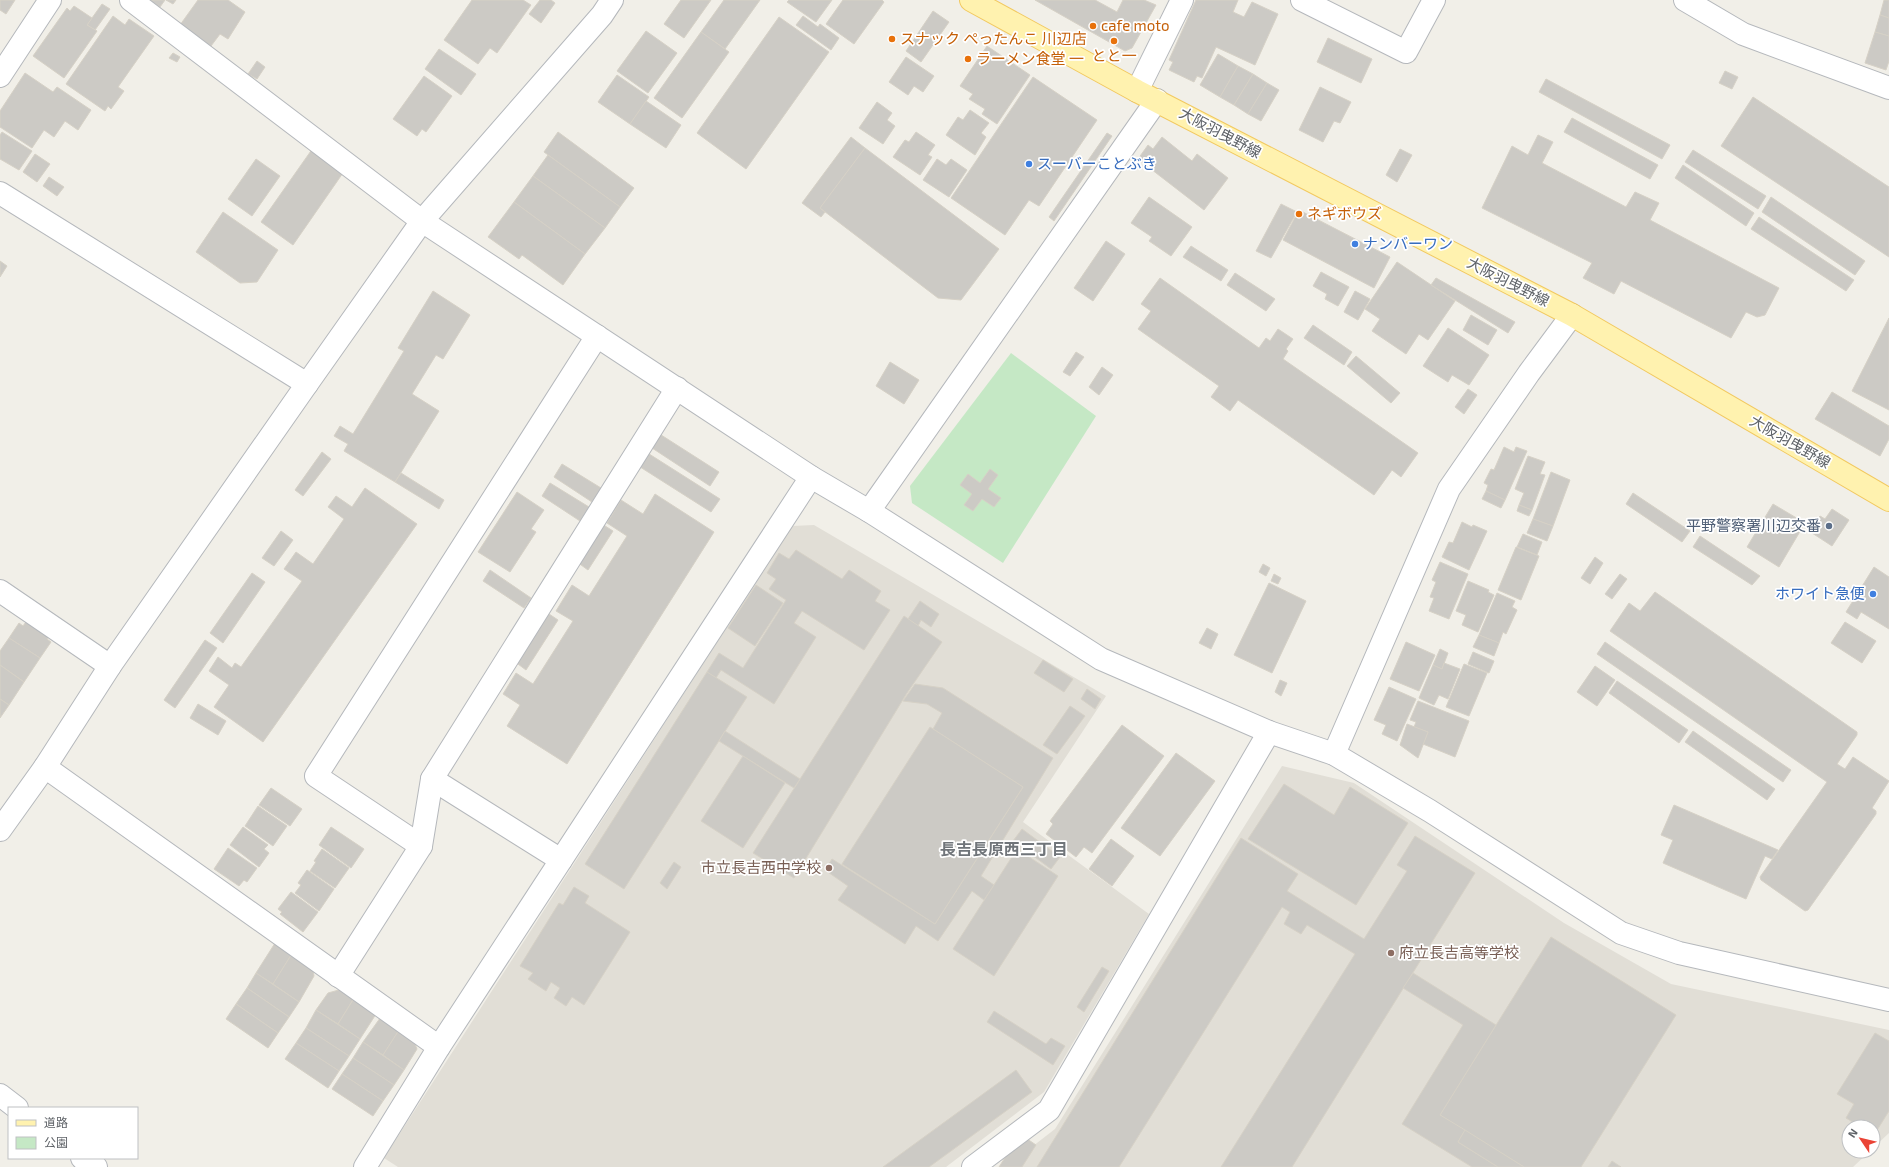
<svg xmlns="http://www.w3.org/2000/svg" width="1889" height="1167" font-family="'Exo 2','Noto Sans JP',sans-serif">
<rect width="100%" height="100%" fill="#f1efe8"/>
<g fill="#e1ded6">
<path d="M814,525L1106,696L1023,822L1149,914L1044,1092L946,1167H398L384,1158L792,526Z"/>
<path d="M1282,766L1354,783L1564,923L1671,984L1889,1030V1133L1873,1148V1127H1849V1151H1870L1853,1167H1006L1055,1129Z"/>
</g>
<path fill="#c5e8c5" d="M1011,353L1096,416L1003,563L912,503L910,486Z"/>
<g fill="#cccac5" stroke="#d6d1c6">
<path d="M0,0H15L6,14L0,10Z"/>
<path d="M149,0H165L160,7Z"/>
<path d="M166,0H176L173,4Z"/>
<path d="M198,0H228L245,12L228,39L220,34L211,46L180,25Z"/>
<path d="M472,0H523L531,5L497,53L490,48L478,64L444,40Z"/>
<path d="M540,0H551L555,3L541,23L529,14Z"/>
<path d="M681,0H711L684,38L664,24Z"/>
<path d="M724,0H760L725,49L701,32Z"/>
<path d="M789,0H832L816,22L787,2Z"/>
<path d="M843,0H882L884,2L854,44L826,24Z"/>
<path d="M1035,0H1095L1117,12L1123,0H1144L1156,5L1132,48L1125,51Z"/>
<path d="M1196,0H1238L1233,12L1244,17L1252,2L1278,14L1255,65L1216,47L1202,78L1197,76L1194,82L1169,70L1173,62L1169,60Z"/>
<path d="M1884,0H1889V18L1880,15Z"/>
<path d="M102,4L110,9L95,30L87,25Z"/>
<path d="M74,6L92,18L87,25L97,31L64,78L33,56L67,8L70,11Z"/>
<path d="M933,11L949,22L921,62L906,51Z"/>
<path d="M1880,15L1889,18V36L1875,32Z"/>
<path d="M113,16L125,25L129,19L154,36L118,87L124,91L111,109L108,106L105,111L66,84Z"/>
<path d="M803,16L818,27L820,24L839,38L831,50L796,25Z"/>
<path d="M779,17L829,52L746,169L697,133Z"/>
<path d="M646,31L677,53L648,93L617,71Z"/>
<path d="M701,32L729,52L682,118L654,98Z"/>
<path d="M1875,32L1889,36V61L1886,70L1865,63Z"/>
<path d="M1328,38L1372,59L1361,83L1317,62Z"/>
<path d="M987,46L1030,75L997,124L982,114L985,109L969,99L973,94L960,86Z"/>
<path d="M439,49L476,74L461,95L425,69Z"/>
<path d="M173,53L180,57L177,62L169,58Z"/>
<path d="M1218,54L1238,66L1220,97L1200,85Z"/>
<path d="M906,57L934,76L923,92L914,86L908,95L889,82Z"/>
<path d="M257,61L265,67L257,79L248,74Z"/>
<path d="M1238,66L1253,74L1234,105L1220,97Z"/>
<path d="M1725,71L1738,77L1732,89L1719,83Z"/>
<path d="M25,73L53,92L57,87L91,110L78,130L65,121L54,137L44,130L32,148L0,127V111Z"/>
<path d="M1253,74L1267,83L1248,114L1234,105Z"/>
<path d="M617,75L649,97L630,124L598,102Z"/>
<path d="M424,76L452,96L426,132L422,129L417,136L393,119Z"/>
<path d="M1033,77L1097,120L1039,206L1029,200L1005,235L951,198Z"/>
<path d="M1546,79L1670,145L1662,159L1539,92Z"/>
<path d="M1267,83L1279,90L1261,121L1248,114Z"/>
<path d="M1320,87L1351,102L1340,123L1334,121L1323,142L1299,130Z"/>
<path d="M1753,97L1889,187V257L1721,146Z"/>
<path d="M646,101L681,125L666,148L630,124Z"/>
<path d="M877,102L892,113L887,120L895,126L883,144L859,128Z"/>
<path d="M970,110L989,123L981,133L986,137L975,155L946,135L958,117L963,120Z"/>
<path d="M1572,118L1658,165L1650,179L1564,132Z"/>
<path d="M2,132L32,151L19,170L0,159V135Z"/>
<path d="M558,132L634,188L620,207L544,152Z"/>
<path d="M916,132L935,145L928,155L932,157L920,175L893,157L905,140L909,142Z"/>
<path d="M1107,133L1112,136L1054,221L1049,217Z"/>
<path d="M1538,135L1553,142L1542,163L1626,207L1635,192L1659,203L1650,220L1779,288L1765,315L1757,317L1746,312L1731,338L1621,281L1614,294L1583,278L1592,263L1482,208L1512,146L1528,155Z"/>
<path d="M851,137L865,148L820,208L825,212L821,217L802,203Z"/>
<path d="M1162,137L1192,161L1197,154L1228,178L1204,210L1138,159L1148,145L1153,149Z"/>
<path d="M313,148L345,170L293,245L261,222Z"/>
<path d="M865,148L999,249L961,300L938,298L820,208Z"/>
<path d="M1400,149L1412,155L1397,182L1386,175Z"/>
<path d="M1693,150L1766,196L1758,209L1685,162Z"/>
<path d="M35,154L50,164L37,182L23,172Z"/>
<path d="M548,155L620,207L605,228L533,176Z"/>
<path d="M256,159L280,176L252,216L228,199Z"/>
<path d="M937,159L946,165L951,159L967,170L949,197L923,180Z"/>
<path d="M1683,165L1754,213L1746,226L1675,178Z"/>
<path d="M533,176L605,228L585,254L514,202Z"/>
<path d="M49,177L64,187L57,196L43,186Z"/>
<path d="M1149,197L1192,227L1171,256L1149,241L1152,237L1131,223Z"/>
<path d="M1771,197L1865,261L1855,275L1762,212Z"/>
<path d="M514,202L585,254L563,285L522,255L519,259L488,237Z"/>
<path d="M1281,204L1297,212L1271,258L1256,251Z"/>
<path d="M1299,210L1390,257L1374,288L1283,240Z"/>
<path d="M223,212L278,250L257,282L240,283L196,252Z"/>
<path d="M1759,217L1854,280L1846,291L1751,229Z"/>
<path d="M1106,241L1125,254L1093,301L1074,288Z"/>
<path d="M1191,246L1228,270L1221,281L1183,257Z"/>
<path d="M0,261L7,266L0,277Z"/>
<path d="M1397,262L1455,301L1428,340L1419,334L1406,354L1372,331L1380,319L1365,309Z"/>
<path d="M1321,272L1349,287L1338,306L1325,299L1327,294L1313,286Z"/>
<path d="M1235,273L1275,299L1266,311L1227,285Z"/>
<path d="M1160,278L1259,348L1266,338L1270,341L1278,329L1293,339L1286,349L1288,351L1283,359L1418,453L1401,477L1392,470L1374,495L1238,400L1230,411L1211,397L1219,386L1138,329L1151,311L1141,304Z"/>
<path d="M1436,278L1515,322L1508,333L1431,285Z"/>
<path d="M433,291L470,315L443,359L436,355L412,394L439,411L395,482L344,451L348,444L334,436L340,426L353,434L404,351L398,348Z"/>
<path d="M1355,291L1370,299L1358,320L1344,312Z"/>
<path d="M1471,315L1497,330L1488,345L1463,330Z"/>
<path d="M1889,318V410L1852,391Z"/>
<path d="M1313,325L1352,352L1344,365L1304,338Z"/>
<path d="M1448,328L1489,355L1469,385L1452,375L1448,382L1423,366Z"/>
<path d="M1076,352L1084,357L1070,376L1063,372Z"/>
<path d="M1356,356L1400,393L1391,403L1347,366Z"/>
<path d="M890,362L919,380L904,404L876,386Z"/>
<path d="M1102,367L1113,375L1099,395L1089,387Z"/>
<path d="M1468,389L1477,395L1464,414L1455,407Z"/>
<path d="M1832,392L1889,426V439L1880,456L1815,419Z"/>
<path d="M658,433L719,472L710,486L649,446Z"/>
<path d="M1504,447L1514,452L1516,447L1527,451L1505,500L1486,491L1488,485L1484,483L1491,469L1494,470Z"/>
<path d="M322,452L331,459L303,496L295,490Z"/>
<path d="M646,452L720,499L711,512L637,465Z"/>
<path d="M1528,456L1545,462L1540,474L1545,475L1532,510L1519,505L1524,493L1515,489Z"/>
<path d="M562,464L601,488L592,502L554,477Z"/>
<path d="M990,469L998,475L988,489L1001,498L994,507L982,499L973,511L964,505L972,494L960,485L968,474L980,483Z"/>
<path d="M1551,472L1570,480L1553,526L1533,519Z"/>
<path d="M401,473L444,500L439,509L395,482Z"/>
<path d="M550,483L589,507L580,521L542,496Z"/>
<path d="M365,488L417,524L263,742L214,707L229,685L209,671L218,657L232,668L235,663L241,667L302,581L284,569L296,552L313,564L344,519L328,507L336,496L352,507Z"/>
<path d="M1486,491L1505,500L1501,508L1482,499Z"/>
<path d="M517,492L544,510L531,529L536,532L510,572L478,552Z"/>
<path d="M1633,493L1690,531L1682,542L1626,504Z"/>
<path d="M655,494L714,532L567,764L507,726L520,705L503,694L516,673L533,684L573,621L556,611L572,585L589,596L627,536L607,523L621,500L643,514Z"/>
<path d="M1773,504L1805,523L1779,567L1747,547Z"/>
<path d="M1519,505L1532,510L1529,516L1517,511Z"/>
<path d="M1832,509L1849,520L1832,546L1809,531L1820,516L1825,519Z"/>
<path d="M1533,519L1553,526L1547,541L1527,533Z"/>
<path d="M1462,522L1472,527L1473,525L1487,531L1469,570L1442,557L1449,542L1453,543Z"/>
<path d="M602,524L613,531L588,570L577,562Z"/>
<path d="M281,531L293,540L274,566L262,558Z"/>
<path d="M1523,534L1542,542L1537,555L1517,547Z"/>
<path d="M1700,536L1760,576L1752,585L1693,547Z"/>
<path d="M1516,547L1539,556L1521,600L1498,590Z"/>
<path d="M796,550L842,579L849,570L881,591L875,601L890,610L864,650L802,611L794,623L816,637L774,704L721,670L716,678L707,672L719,653L743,668L786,600L769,589L776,579L767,573L779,553L789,559Z"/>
<path d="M1595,557L1603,563L1590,584L1581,578Z"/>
<path d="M1440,562L1468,574L1449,619L1429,611L1434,598L1430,597L1436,582L1432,580Z"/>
<path d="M1263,564L1270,568L1266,576L1259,572Z"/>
<path d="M1874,567L1889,577V629L1861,612L1857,619L1846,612Z"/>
<path d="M490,570L531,598L524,608L483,581Z"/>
<path d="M252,573L265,582L223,643L210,633Z"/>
<path d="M1274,574L1281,578L1278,584L1271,581Z"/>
<path d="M1620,574L1627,579L1612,599L1605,594Z"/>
<path d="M1468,581L1489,590L1488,592L1494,595L1478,632L1462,625L1466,615L1456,611Z"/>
<path d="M1269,583L1306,601L1272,673L1234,655Z"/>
<path d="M756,585L783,603L755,646L728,628Z"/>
<path d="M1655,592L1857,732V735L1837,764L1845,769L1853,757L1889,781L1872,808L1876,811V814L1808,910L1805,911L1761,880L1760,877L1827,782L1610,631L1629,603L1640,611Z"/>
<path d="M1497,593L1515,601L1512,607L1517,610L1506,634L1503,632L1499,643L1479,635Z"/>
<path d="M920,601L939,614L931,627L921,620L918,626L908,619Z"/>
<path d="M546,612L558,620L526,670L514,661Z"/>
<path d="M904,616L942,642L907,693L794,878L753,853Z"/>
<path d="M28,619L50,634L47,639L51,642L40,658L9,638L19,623L23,626Z"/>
<path d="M1845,622L1876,641L1862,663L1831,643Z"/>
<path d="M1207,628L1218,634L1211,649L1199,643Z"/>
<path d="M1479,635L1499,643L1494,656L1473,647Z"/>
<path d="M9,638L40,658L24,682L0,665V651Z"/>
<path d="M205,640L217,648L175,708L164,700Z"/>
<path d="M1406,642L1435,655L1419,691L1390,679Z"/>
<path d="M1605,642L1791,770L1783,782L1597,654Z"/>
<path d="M1440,649L1448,653L1442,669L1433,665Z"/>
<path d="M1473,652L1494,661L1489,673L1468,664Z"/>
<path d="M1043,660L1073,679L1064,692L1034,673Z"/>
<path d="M1444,663L1460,669L1448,699L1439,695L1434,705L1419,698L1433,665L1442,669Z"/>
<path d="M1464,664L1487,673L1469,716L1446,707Z"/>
<path d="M0,665L24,682L9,705L0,699Z"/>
<path d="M1595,666L1615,680L1597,706L1577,692Z"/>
<path d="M707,672L747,697L624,889L585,864Z"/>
<path d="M1280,680L1287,683L1281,696L1275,692Z"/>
<path d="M1617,681L1688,730L1679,743L1609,693Z"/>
<path d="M915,684L943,688L1053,758L981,876L994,885L984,900L972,891L938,941L916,926L905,944L838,900L848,886L825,870L832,859L935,924L1023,787L933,729L942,713L927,704L903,701Z"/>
<path d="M1389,687L1416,699L1397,741L1382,734L1386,725L1374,720Z"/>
<path d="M1087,689L1101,699L1095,709L1081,699Z"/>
<path d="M0,699L9,705L0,718Z"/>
<path d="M1418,701L1469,721L1455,757L1423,744L1428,732L1414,727L1416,722L1410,720Z"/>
<path d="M198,704L226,721L218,735L190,718Z"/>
<path d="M1070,706L1085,716L1057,754L1043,745Z"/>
<path d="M1407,724L1428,732L1418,758L1400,745Z"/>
<path d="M1122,725L1164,756L1092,853L1084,847L1076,857L1046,834L1053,824L1050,821Z"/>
<path d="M930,727L1023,787L935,924L842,864Z"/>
<path d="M725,731L800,779L794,788L719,741Z"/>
<path d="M1693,731L1775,789L1767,800L1685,742Z"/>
<path d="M1176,753L1215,781L1160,856L1121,828Z"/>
<path d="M743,756L785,783L743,848L701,821Z"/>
<path d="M1284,784L1334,815L1350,787L1408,823L1356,905L1248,839Z"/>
<path d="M271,788L302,809L290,826L259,805Z"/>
<path d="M1674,805L1778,850L1772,859L1765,856L1746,899L1663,863L1673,840L1661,835Z"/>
<path d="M258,806L287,826L273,846L245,826Z"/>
<path d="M243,827L268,845L264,849L269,853L259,867L230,845Z"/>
<path d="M331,827L364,849L351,868L319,845Z"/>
<path d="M1022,829L1060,857L1051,869L1013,841Z"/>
<path d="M1415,836L1475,873L1292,1167H1221L1355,954L1307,925L1301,934L1284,924L1290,912L1282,907L1119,1167H1037L1241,838L1298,874L1287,891L1364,939L1407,871L1397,865Z"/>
<path d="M1111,839L1134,856L1112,886L1089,869Z"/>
<path d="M228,848L257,868L247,882L244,880L239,886L214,869Z"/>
<path d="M322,849L349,868L335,888L310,871L316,862L314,861Z"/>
<path d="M1017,849L1058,876L994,976L953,949Z"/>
<path d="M674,862L681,867L667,889L660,883Z"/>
<path d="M307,870L334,889L319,911L295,893L301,885L298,883Z"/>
<path d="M574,887L589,896L585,903L630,932L584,1005L572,997L566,1006L554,998L560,988L551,982L546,991L528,979L533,973L520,966L559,903L563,905Z"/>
<path d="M291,892L318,912L303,932L280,914L282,912L278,909Z"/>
<path d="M1551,937L1676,1015L1581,1167H1524L1440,1115Z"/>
<path d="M277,940L293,952L273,984L256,973Z"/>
<path d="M293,952L312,965L314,976L299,1002L273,984Z"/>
<path d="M1102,967L1109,971L1084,1012L1077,1007Z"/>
<path d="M256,973L299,1002L289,1017L247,988Z"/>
<path d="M1413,973L1496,1025L1440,1115L1465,1130L1458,1142L1498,1167H1472L1402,1124L1463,1025L1403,988Z"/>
<path d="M247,988L289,1017L278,1033L236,1004Z"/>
<path d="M346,988L356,995L338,1024L316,1010L328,993Z"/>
<path d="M356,995L378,1011L360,1039L338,1024Z"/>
<path d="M236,1004L278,1033L268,1048L226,1019Z"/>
<path d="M316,1010L360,1039L349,1056L306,1028Z"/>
<path d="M994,1011L1046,1044L1051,1038L1065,1046L1053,1065L987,1022Z"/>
<path d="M383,1014L401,1027L383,1055L363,1042Z"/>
<path d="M401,1027L411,1034L417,1049L404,1070L383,1055Z"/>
<path d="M306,1028L349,1056L339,1071L296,1043Z"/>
<path d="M1875,1033L1889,1041V1111L1874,1135L1873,1127H1861L1846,1118L1854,1104L1837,1094Z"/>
<path d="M363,1042L404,1070L394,1085L353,1058Z"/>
<path d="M296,1043L339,1071L328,1088L285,1059Z"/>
<path d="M353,1058L394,1085L383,1101L342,1074Z"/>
<path d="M1016,1070L1032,1092L929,1167H883Z"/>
<path d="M342,1074L383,1101L373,1116L332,1089Z"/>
<path d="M1465,1130L1524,1167H1498L1458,1142Z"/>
<path d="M1020,1134L1036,1145L1022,1167H999Z"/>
<path d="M1612,1161L1621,1167H1608Z"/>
</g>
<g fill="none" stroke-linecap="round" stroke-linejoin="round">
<g stroke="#b5b8bc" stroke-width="24">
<g id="minor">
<path d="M131,0L422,221L811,477L869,511L1101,659L1269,732L1334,754L1430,811L1621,933L1679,953L1889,1000"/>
<path d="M1302,0L1406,52L1434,0"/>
<path d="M1685,0L1743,34L1889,88"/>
<path d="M0,76L50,0"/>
<path d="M1137,91L1182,0"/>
<path d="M0,193L307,384"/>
<path d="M869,511L1157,100"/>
<path d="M0,591L110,666"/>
<path d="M1334,754L1449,489L1529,373L1572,315"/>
<path d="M45,767L439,1047"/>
<path d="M432,779L561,860"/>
<path d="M0,830L45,767L110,666L307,384L422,221L602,15L612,0"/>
<path d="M421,846L316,776L597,336"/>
<path d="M338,976L421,846L432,779L677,388"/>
<path d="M0,1095L17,1108"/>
<path d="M82,1158L96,1167"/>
<path d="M365,1167L439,1047L811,477"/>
<path d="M973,1167L1049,1110L1269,732"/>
</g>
</g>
<g stroke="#f2c960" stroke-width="24">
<path id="major" d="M971,0L1137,91L1572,315L1889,500"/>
</g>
<use href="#minor" stroke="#fff" stroke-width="22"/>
<use href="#major" stroke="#fff2af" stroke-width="22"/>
</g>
<g fill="#e8710a" stroke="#fff" stroke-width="1.5">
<circle cx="1093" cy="26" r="4"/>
<circle cx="892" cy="39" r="4"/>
<circle cx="1114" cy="41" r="4"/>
<circle cx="968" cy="59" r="4"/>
<circle cx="1299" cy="214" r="4"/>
</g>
<g fill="#3f7fe0" stroke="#fff" stroke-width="1.5">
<circle cx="1029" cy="164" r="4"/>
<circle cx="1355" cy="244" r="4"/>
<circle cx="1873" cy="594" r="4"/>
</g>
<circle fill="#5c6f8a" stroke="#fff" stroke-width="1.5" cx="1829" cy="526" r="4"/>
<g fill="#8d6e63" stroke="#fff" stroke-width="1.5">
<circle cx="829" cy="868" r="4"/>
<circle cx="1391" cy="953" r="4"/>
</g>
<g text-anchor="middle" stroke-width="3.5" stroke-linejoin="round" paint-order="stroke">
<g font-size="15" fill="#c56008" stroke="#fff" text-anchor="start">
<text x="1101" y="31">cafe moto</text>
<text x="900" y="44">スナック ぺったんこ 川辺店</text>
<text x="1114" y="61" text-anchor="middle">とと一</text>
<text x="976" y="64">ラーメン食堂 一</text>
<text x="1307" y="219">ネギボウズ</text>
</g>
<g font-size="15" fill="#5f6368" stroke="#fff">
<text transform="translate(1220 133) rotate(28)" y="5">大阪羽曳野線</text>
<text transform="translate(1508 282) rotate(27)" y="5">大阪羽曳野線</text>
<text transform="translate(1790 442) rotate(30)" y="5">大阪羽曳野線</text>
</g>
<g font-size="15" fill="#366cbe" stroke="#fff" text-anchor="start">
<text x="1037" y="169">スーバーことぶき</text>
<text x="1363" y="249">ナンバーワン</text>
<text x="1865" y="599" text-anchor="end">ホワイト急便</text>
</g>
<g font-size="15" fill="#4e5e75" stroke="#fff" text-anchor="end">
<text x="1821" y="531">平野警察署川辺交番</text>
</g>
<g font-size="15" fill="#785e54" stroke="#fff" text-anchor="end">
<text x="821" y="873">市立長吉西中学校</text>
<text x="1399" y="958" text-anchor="start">府立長吉高等学校</text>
</g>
<g font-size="16" font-weight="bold" fill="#70757a" stroke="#fff">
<text x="1004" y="855">長吉長原西三丁目</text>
</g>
</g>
<rect x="8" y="1107" width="130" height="52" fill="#ffffff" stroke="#bfc1c3"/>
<rect x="16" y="1120" width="20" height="6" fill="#fff2af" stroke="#bfc1c3"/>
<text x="44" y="1127" font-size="12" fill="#5f6368">道路</text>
<rect x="16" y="1137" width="20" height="12" fill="#c5e8c5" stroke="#bfc1c3"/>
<text x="44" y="1147" font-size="12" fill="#5f6368">公園</text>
<g transform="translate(1861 1139) rotate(305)"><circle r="19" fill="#ffffff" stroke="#bfc1c3"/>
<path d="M0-3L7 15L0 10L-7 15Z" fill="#ea4335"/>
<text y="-6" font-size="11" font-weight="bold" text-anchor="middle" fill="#5f6368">N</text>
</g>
</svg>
